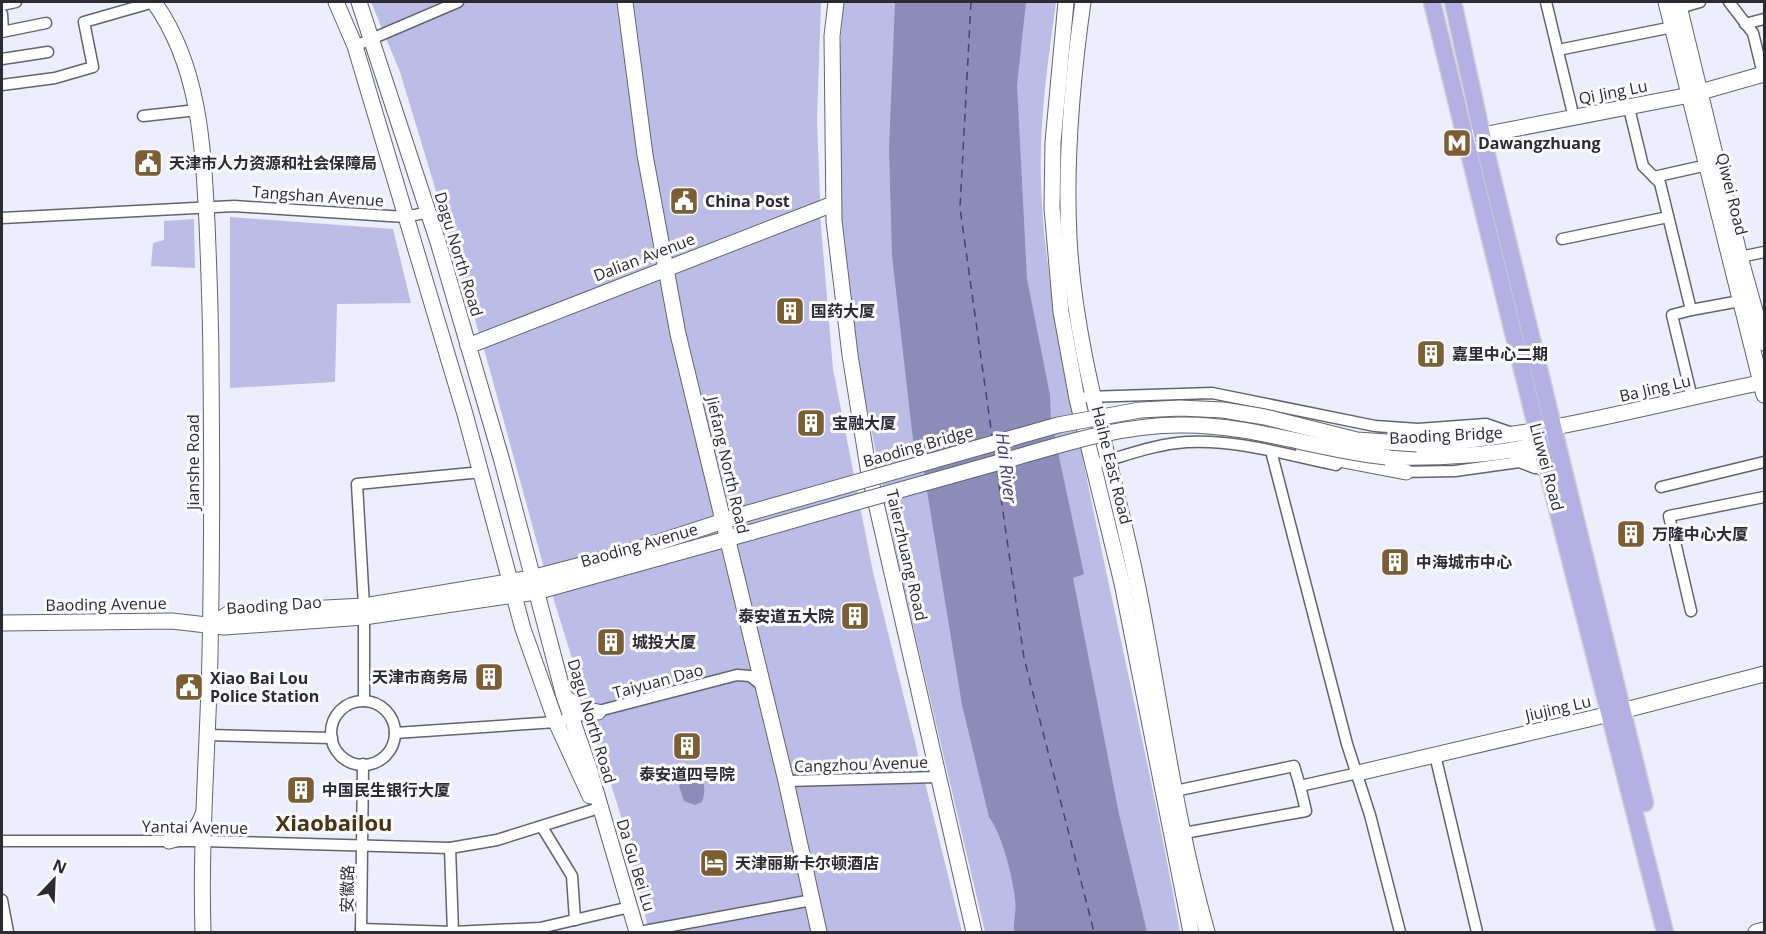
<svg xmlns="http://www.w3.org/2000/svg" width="1766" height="934" font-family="'Open Sans','Noto Sans SC',sans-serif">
<rect width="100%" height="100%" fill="#ecedfd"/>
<g fill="#bcbde6">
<path d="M371,2H821L817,119L821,226L833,369L873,572L962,932H649L623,823L544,568L486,356L400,72Z"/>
<path d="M844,2H1056C1048,61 1039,121 1041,181C1043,268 1063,354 1079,439C1111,604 1151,767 1180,932H985L899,566L858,364L839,201L836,91Z"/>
<path d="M230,217L393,229L411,303L337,304L335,382L230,388Z"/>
<path d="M194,219L195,268L151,266L153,243L164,240V221Z"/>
</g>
<g fill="#8c8cb9">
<path d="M895,2H1026L1017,85L1027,279L1050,395L1051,419L1084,574L1073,578L1119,814L1147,932H1014C1013,921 1017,910 1015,899C1013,878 1002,834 989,817L962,705L920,448L913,440L892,256L889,149Z"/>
<path d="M693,772C706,779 706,790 702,802L695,805L684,801L679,786L686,774Z"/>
</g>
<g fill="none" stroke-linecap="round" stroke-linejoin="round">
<g stroke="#45417b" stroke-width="1.5" stroke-dasharray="8 6" stroke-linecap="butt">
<path d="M971,2L960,208L992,436"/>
<path d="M997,470L1024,658L1094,932"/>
</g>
<g stroke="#636471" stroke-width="13">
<g id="street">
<path d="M1546,2L1574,118"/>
<path d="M1729,2L1753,33L1763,74"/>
<path d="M2,5L16,2"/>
<path d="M1679,8L1700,2"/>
<path d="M2,14L3,31"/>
<path d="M1745,24L1764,19"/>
<path d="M2,32L46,23"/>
<path d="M355,46L458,2"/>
<path d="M1558,50L1673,27"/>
<path d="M2,59L48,52"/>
<path d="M2,85L55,78L93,67L84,22L154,2"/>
<path d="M1629,108L1643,166L1660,183L1691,310L1740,301"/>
<path d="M143,116L197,110"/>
<path d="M1654,177L1707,165"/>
<path d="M2,218L234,206L405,217L429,212"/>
<path d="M1562,239L1668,217"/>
<path d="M1740,257L1764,252"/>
<path d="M1691,310L1672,315L1692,398"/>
<path d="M1086,397L1212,393L1375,426L1418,429L1486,424L1512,433"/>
<path d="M1271,451L1347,744L1370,815L1400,932"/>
<path d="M1102,462C1130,454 1157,444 1187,442C1236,439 1288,455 1336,465"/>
<path d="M1400,472L1455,471L1519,462L1535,468"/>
<path d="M1661,487L1764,462"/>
<path d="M1691,611L1669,516L1764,497"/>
<path d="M364,701V606L357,484L482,472"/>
<circle cx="363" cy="733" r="32"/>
<path d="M395,733L556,722L737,675L750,676L763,686"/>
<path d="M207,735L332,738"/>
<path d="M1435,755L1477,932"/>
<path d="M786,781L937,777"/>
<path d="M1175,791L1294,766L1300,786"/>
<path d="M542,827L572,876L575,920"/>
<path d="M1184,833L1306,811L1300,786L1358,773"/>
<path d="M2,841H203L450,848L497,840L599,808"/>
<path d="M450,848L453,932"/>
<path d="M2,900L8,932"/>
<path d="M361,929L453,932L540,928L630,907"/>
<path d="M361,932L363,764"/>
<path d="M639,932L812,900"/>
</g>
</g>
<g stroke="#636471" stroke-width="17">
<g id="secondary">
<path d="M154,2C200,67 203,146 207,223C209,272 211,321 211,370C212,464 212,559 210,654C208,747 200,840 203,932"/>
<path d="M336,2L355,46L465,414L523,629L556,722L590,796"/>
<path d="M359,2L438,242L502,461L564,696L589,768L637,932"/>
<path d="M625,2L645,155L678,334L786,781L819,932"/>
<path d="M836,2L832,36L834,221L850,355L868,468L974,932"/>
<path d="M1066,2L1053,142L1052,208L1061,312L1077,399L1122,583L1191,932"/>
<path d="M1083,2C1072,80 1065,160 1069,238C1075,357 1115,472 1138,588C1161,703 1175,820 1207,932"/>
<path d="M1666,2L1764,395"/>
<path d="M1678,2L1740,257L1764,343"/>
<path d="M1472,137L1690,95L1764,74"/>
<path d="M468,346L833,204"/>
<path d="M1417,444C1535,439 1649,405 1764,382"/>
<path d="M1303,447L1333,458L1406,472"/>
<path d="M1512,450L1529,457L1550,474"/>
<path d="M1386,457C1417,458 1530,457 1549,436"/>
<path d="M2,623L172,621L224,627L364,617L536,592L752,532"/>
<path d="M210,625L230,613L364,606L531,578L616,556L745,514"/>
<path d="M564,696L578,708L598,712"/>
<path d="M1358,773L1610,714L1764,674"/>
<path d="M169,841C186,837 197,832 203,814"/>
<path d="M1756,932L1764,930"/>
</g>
</g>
<g stroke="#d0d0d2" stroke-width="19">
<g id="primary">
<path d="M1432,2L1537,430L1665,932"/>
<path d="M1453,2L1482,135L1645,803"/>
</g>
</g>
<use href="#street" stroke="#fff" stroke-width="10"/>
<use href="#secondary" stroke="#fff" stroke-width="15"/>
<use href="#primary" stroke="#b3b0e4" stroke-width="16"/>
<g stroke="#636471" stroke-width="17" stroke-linecap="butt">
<g id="secondary-bridge">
<path d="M745,514L1058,425L1140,410L1180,408L1223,410L1265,417L1357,440L1417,444"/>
<path d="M752,532C832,509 913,486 993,464C1054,447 1116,425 1180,425C1251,424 1317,450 1386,457"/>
</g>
</g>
<use href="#secondary-bridge" stroke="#fff" stroke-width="15"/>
</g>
<defs>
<g id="metro-square" transform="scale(1.5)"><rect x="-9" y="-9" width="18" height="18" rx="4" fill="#7d5e33" stroke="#fbfbff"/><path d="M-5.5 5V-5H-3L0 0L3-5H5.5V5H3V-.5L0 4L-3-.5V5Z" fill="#fff"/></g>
<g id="civic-square" transform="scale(1.5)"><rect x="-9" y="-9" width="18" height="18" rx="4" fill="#7d5e33" stroke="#fbfbff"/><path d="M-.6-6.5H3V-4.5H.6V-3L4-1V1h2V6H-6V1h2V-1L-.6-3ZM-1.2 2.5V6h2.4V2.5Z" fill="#fff"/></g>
<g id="building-square" transform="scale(1.5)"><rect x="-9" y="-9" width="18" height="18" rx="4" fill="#7d5e33" stroke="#fbfbff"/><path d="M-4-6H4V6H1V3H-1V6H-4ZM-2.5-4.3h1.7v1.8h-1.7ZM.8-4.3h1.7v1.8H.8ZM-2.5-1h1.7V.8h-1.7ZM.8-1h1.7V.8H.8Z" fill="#fff"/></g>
<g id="hotel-square" transform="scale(1.5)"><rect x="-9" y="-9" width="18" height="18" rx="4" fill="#7d5e33" stroke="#fbfbff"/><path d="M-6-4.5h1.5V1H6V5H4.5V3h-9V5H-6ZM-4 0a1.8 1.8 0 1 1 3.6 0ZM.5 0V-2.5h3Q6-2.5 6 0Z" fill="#fff"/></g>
</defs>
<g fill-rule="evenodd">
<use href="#metro-square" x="1457" y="143"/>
<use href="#civic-square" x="148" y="163"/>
<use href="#civic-square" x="684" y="201"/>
<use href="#building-square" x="790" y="311"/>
<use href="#building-square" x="1431" y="354"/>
<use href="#building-square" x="811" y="423"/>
<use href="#building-square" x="1631" y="534"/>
<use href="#building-square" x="1395" y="562"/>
<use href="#building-square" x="855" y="616"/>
<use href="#building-square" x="611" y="642"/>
<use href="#building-square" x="489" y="677"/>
<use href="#civic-square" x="189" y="687"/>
<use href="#building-square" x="687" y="746"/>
<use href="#building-square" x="301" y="790"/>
<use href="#hotel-square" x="714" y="863"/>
</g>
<g text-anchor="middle" stroke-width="6" stroke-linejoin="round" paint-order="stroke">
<g font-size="16" fill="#2b2b31" stroke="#fbfbff">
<text transform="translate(1613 92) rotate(-11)" y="6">Qi Jing Lu</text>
<text transform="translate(1732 194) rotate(76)" y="6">Qiwei Road</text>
<text transform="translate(318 196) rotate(4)" y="6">Tangshan Avenue</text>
<text transform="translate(459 254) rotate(73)" y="6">Dagu North Road</text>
<text transform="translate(644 257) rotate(-21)" y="6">Dalian Avenue</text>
<text transform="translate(1655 388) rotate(-13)" y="6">Ba Jing Lu</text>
<text transform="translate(1446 435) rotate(-3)" y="6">Baoding Bridge</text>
<text transform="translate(918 446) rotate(-16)" y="6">Baoding Bridge</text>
<text transform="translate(193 462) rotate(-90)" y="6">Jianshe Road</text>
<text transform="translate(728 465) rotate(77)" y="6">Jiefang North Road</text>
<text transform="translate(1112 465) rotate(76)" y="6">Haihe East Road</text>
<text transform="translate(1547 467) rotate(75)" y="6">Liuwei Road</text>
<text transform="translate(639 545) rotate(-16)" y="6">Baoding Avenue</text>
<text transform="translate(907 555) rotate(77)" y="6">Taierzhuang Road</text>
<text transform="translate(106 604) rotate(-1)" y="6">Baoding Avenue</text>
<text transform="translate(274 605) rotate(-4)" y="6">Baoding Dao</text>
<text transform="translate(658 681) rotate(-15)" y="6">Taiyuan Dao</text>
<text transform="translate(1558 708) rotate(-13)" y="6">Jiujing Lu</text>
<text transform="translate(592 721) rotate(73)" y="6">Dagu North Road</text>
<text transform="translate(861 764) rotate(-2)" y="6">Cangzhou Avenue</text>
<text transform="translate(195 827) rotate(1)" y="6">Yantai Avenue</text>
<text transform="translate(636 865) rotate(73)" y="6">Da Gu Bei Lu</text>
<text transform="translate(347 889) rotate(-89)" y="6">安徽路</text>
</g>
<g font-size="16" font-weight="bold" fill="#2b2b31" stroke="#fbfbff" text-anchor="start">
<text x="1478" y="149">Dawangzhuang</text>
<text x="169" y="169">天津市人力资源和社会保障局</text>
<text x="705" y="207">China Post</text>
<text x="811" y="317">国药大厦</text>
<text x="1452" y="360">嘉里中心二期</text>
<text x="832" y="429">宝融大厦</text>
<text x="1652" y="540">万隆中心大厦</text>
<text x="1416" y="568">中海城市中心</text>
<text x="834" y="622" text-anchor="end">泰安道五大院</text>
<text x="632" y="648">城投大厦</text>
<text x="468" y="683" text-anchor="end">天津市商务局</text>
<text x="210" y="684">Xiao Bai Lou<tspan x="210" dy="18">Police Station</tspan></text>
<text x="687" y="780" text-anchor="middle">泰安道四号院</text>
<text x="322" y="796">中国民生银行大厦</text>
<text x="735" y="869">天津丽斯卡尔顿酒店</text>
</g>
<g font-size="18" font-style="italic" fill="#45417b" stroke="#fbfbff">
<text transform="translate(1006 468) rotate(83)" y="6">Hai River</text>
</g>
<g font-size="22" font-weight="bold" fill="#4a330f" stroke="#fbfbff">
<text x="334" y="831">Xiaobailou</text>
</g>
</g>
<rect width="1766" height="934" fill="none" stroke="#2b2b31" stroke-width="6"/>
<g transform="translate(54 880) rotate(23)" stroke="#fbfbff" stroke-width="4.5" paint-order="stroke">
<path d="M0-4.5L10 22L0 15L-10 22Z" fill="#2b2b31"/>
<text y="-9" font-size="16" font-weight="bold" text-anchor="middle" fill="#2b2b31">N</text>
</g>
</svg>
